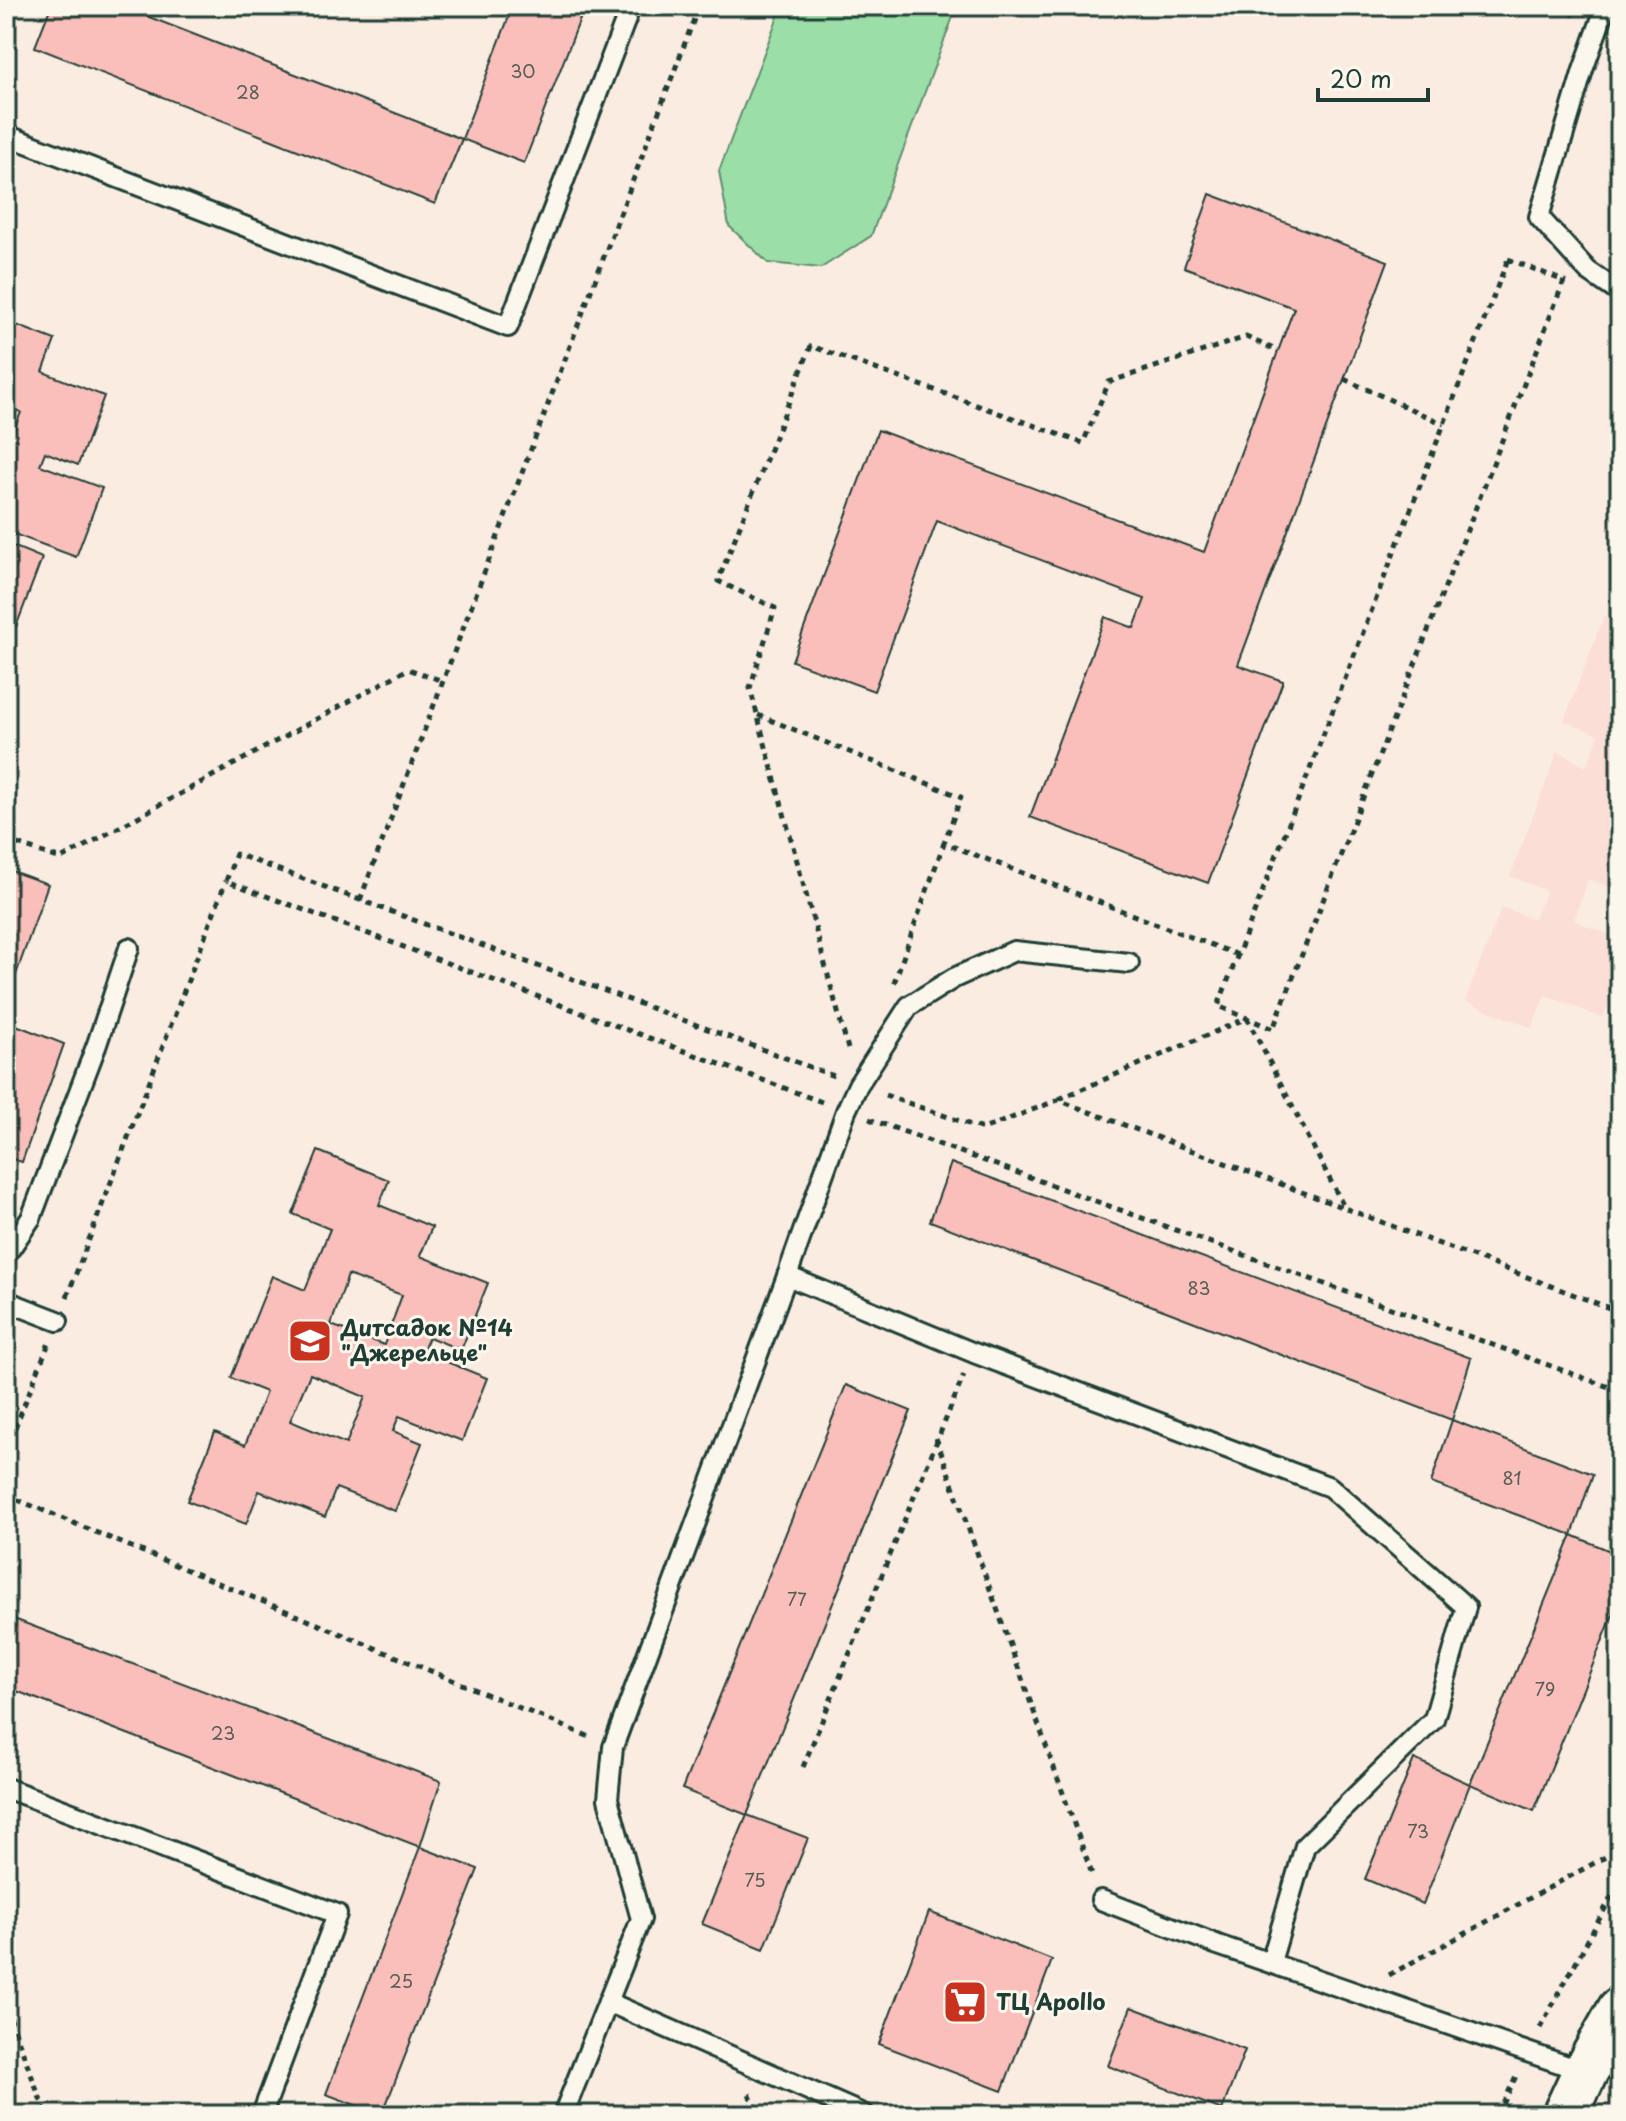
<svg xmlns="http://www.w3.org/2000/svg" width="1626" height="2121" font-family="'Playpen Sans',sans-serif">
<rect width="100%" height="100%" fill="#fbece2"/>
<filter id="ink" filterUnits="userSpaceOnUse"><feTurbulence type="fractalNoise" baseFrequency=".0125" numOctaves="2"/><feDisplacementMap in="SourceGraphic" scale="16" xChannelSelector="R" yChannelSelector="G"/><feConvolveMatrix kernelMatrix="1 2 1 2 8 2 1 2 1" color-interpolation-filters="sRGB"/></filter>
<g filter="url(#ink)">
<path fill="#fbded6" d="M1604,616L1620,622V798L1610,821L1620,826V891L1588,879L1574,921L1620,939V989L1615,987L1603,1018L1545,995L1532,1028L1465,1001L1502,907L1533,919L1547,891L1510,876L1558,751L1586,767L1599,735L1564,721Z"/>
<path fill="#9cdea8" stroke="#5e8e6e" stroke-width="2" d="M782,6H957L871,236L821,268L768,263L729,226L719,171Z"/>
<g fill="#fabebb" stroke="#1f3d34" stroke-width="2" fill-rule="evenodd">
<path d="M51,6H121L462,139L435,204L35,47Z"/>
<path d="M513,6H585L524,163L462,139Z"/>
<path d="M1210,194L1388,261L1238,665L1283,681L1208,883L1030,817L1105,617L1134,628L1145,599L937,521L874,691L792,661L878,430L1204,552L1294,308L1184,267Z"/>
<path d="M6,321L55,340L43,372L104,396L78,465L45,452L40,465L102,488L76,557L14,534L10,545L42,558L16,627L6,623V451L21,412L6,407Z"/>
<path d="M6,869L48,884L6,1003Z"/>
<path d="M6,1021L64,1044L22,1162L6,1157Z"/>
<path d="M318,1151L389,1180L379,1205L432,1227L420,1256L488,1283L461,1350L429,1337L422,1352L487,1378L462,1441L399,1416L393,1431L422,1443L395,1511L336,1488L325,1517L259,1491L246,1524L187,1501L215,1432L245,1445L266,1392L231,1378L272,1276L305,1290L330,1229L293,1214ZM348,1275L402,1295L384,1345L331,1325ZM310,1374L365,1397L346,1444L290,1421Z"/>
<path d="M951,1163L1471,1358L1452,1420L930,1221Z"/>
<path d="M846,1385L911,1411L747,1815L682,1789Z"/>
<path d="M1452,1420L1593,1474L1572,1535L1431,1483Z"/>
<path d="M1572,1535L1620,1555V1597L1534,1811L1470,1784Z"/>
<path d="M6,1616L441,1781L420,1847L6,1687Z"/>
<path d="M1414,1759L1470,1784L1423,1904L1365,1879Z"/>
<path d="M747,1815L808,1838L764,1949L702,1924Z"/>
<path d="M420,1847L478,1869L382,2115L326,2094Z"/>
<path d="M929,1912L1052,1960L1002,2091L879,2044Z"/>
<path d="M1131,2007L1245,2050L1222,2110L1108,2066Z"/>
</g>
<g fill="none" stroke-linecap="round" stroke-linejoin="round">
<g stroke="#1f3d34" stroke-width="24">
<g id="lane">
<path d="M1606,6L1583,70L1539,217L1588,271L1620,293"/>
<path d="M6,135L508,327L631,6"/>
<path d="M1129,963L1014,951L954,978L909,1006L858,1085L846,1111L787,1276L974,1353L1330,1487L1466,1607L1434,1719L1305,1846L1271,1962"/>
<path d="M6,1255L31,1218L97,1044L129,948"/>
<path d="M6,1301L58,1321"/>
<path d="M6,1788L337,1914L264,2109V2115"/>
<path d="M1101,1900L1218,1945L1585,2072"/>
<path d="M608,2002L865,2115"/>
<path d="M563,2115L641,1919L608,1799L613,1747L787,1276"/>
</g>
</g>
<g stroke="#1f3d34" stroke-width="50">
<path id="secondary" d="M1565,2115L1585,2072L1620,2010"/>
</g>
<g stroke="#1f3d34" stroke-width="5" stroke-dasharray="6 6" stroke-linecap="butt">
<path d="M1549,6L1574,15"/>
<path d="M1508,259L1564,281L1273,1029L1218,1006Z"/>
<path d="M1344,379L1444,424"/>
<path d="M758,715L961,797L944,843L1238,955"/>
<path d="M6,840L61,859L408,669L443,681"/>
<path d="M360,900L699,6"/>
<path d="M894,983L944,843"/>
<path d="M848,1049L750,688L775,608L718,581L811,346L1083,443L1109,382L1246,337L1278,351"/>
<path d="M885,1095L983,1129L1058,1100L1620,1312"/>
<path d="M1059,1099L1247,1018L1344,1207"/>
<path d="M822,1102L226,881L236,854L834,1076"/>
<path d="M869,1119L1620,1391"/>
<path d="M67,1297L226,881"/>
<path d="M936,1438L1093,1877"/>
<path d="M6,1450L49,1343"/>
<path d="M6,1495L590,1737"/>
<path d="M803,1767L964,1375"/>
<path d="M1389,1975L1620,1849"/>
<path d="M6,2006L46,2115"/>
<path d="M1540,2028L1620,1881"/>
<path d="M749,2094L760,2115"/>
<path d="M1498,2115L1516,2076"/>
</g>
<use href="#lane" stroke="#fbf7ec" stroke-width="18"/>
<use href="#secondary" stroke="#fbf7ec" stroke-width="44"/>
</g>
</g>
<defs>
<g id="school-square" transform="scale(2.3)"><rect x="-9" y="-9" width="18" height="18" rx="4" fill="#c8321e" stroke="#fbf7ec"/><path d="M0-5L7-2L0 1L-7-2ZM-4 1L0 2.5L4 1V4Q0 6-4 4Z" fill="#fff"/></g>
<g id="supermarket-square" transform="scale(2.3)"><rect x="-9" y="-9" width="18" height="18" rx="4" fill="#c8321e" stroke="#fbf7ec"/><path d="M-6-5.5h2.5l.6 2H6L4.5 2H-2.5L-4.4-4H-6ZM-1.5 3.2a1.3 1.3 0 1 0 .1 0ZM3 3.2a1.3 1.3 0 1 0 .1 0Z" fill="#fff"/></g>
</defs>
<g fill-rule="evenodd">
<use href="#school-square" x="310" y="1341"/>
<use href="#supermarket-square" x="965" y="2002"/>
</g>
<g text-anchor="middle" stroke-width="6" stroke-linejoin="round" paint-order="stroke">
<g font-size="18" fill="#565d56">
<text x="523" y="78">30</text>
<text x="248" y="99">28</text>
<text x="1199" y="1295">83</text>
<text x="1512" y="1485">81</text>
<text x="797" y="1606">77</text>
<text x="1545" y="1696">79</text>
<text x="223" y="1740">23</text>
<text x="1418" y="1838">73</text>
<text x="755" y="1887">75</text>
<text x="401" y="1988">25</text>
</g>
<g font-size="22" font-weight="bold" fill="#1f3d34" stroke="#fbf7ec" text-anchor="start">
<text x="341" y="1336">Дитсадок №14<tspan x="341" dy="25">"Джерельце"</tspan></text>
<text x="996" y="2010">ТЦ Apollo</text>
</g>
</g>
<rect width="1626" height="2121" fill="none" stroke="#fbf7ec" stroke-width="32"/>
<rect x="16" y="16" width="1594" height="2089" fill="none" stroke="#1f3d34" stroke-width="3" filter="url(#ink)"/>
<path d="M1318 88v12h110v-12" fill="none" stroke="#1f3d34" stroke-width="4"/>
<text x="1330" y="88" font-size="24" fill="#1f3d34" stroke="#fbf7ec" stroke-width="6" paint-order="stroke">20 m</text>
</svg>
